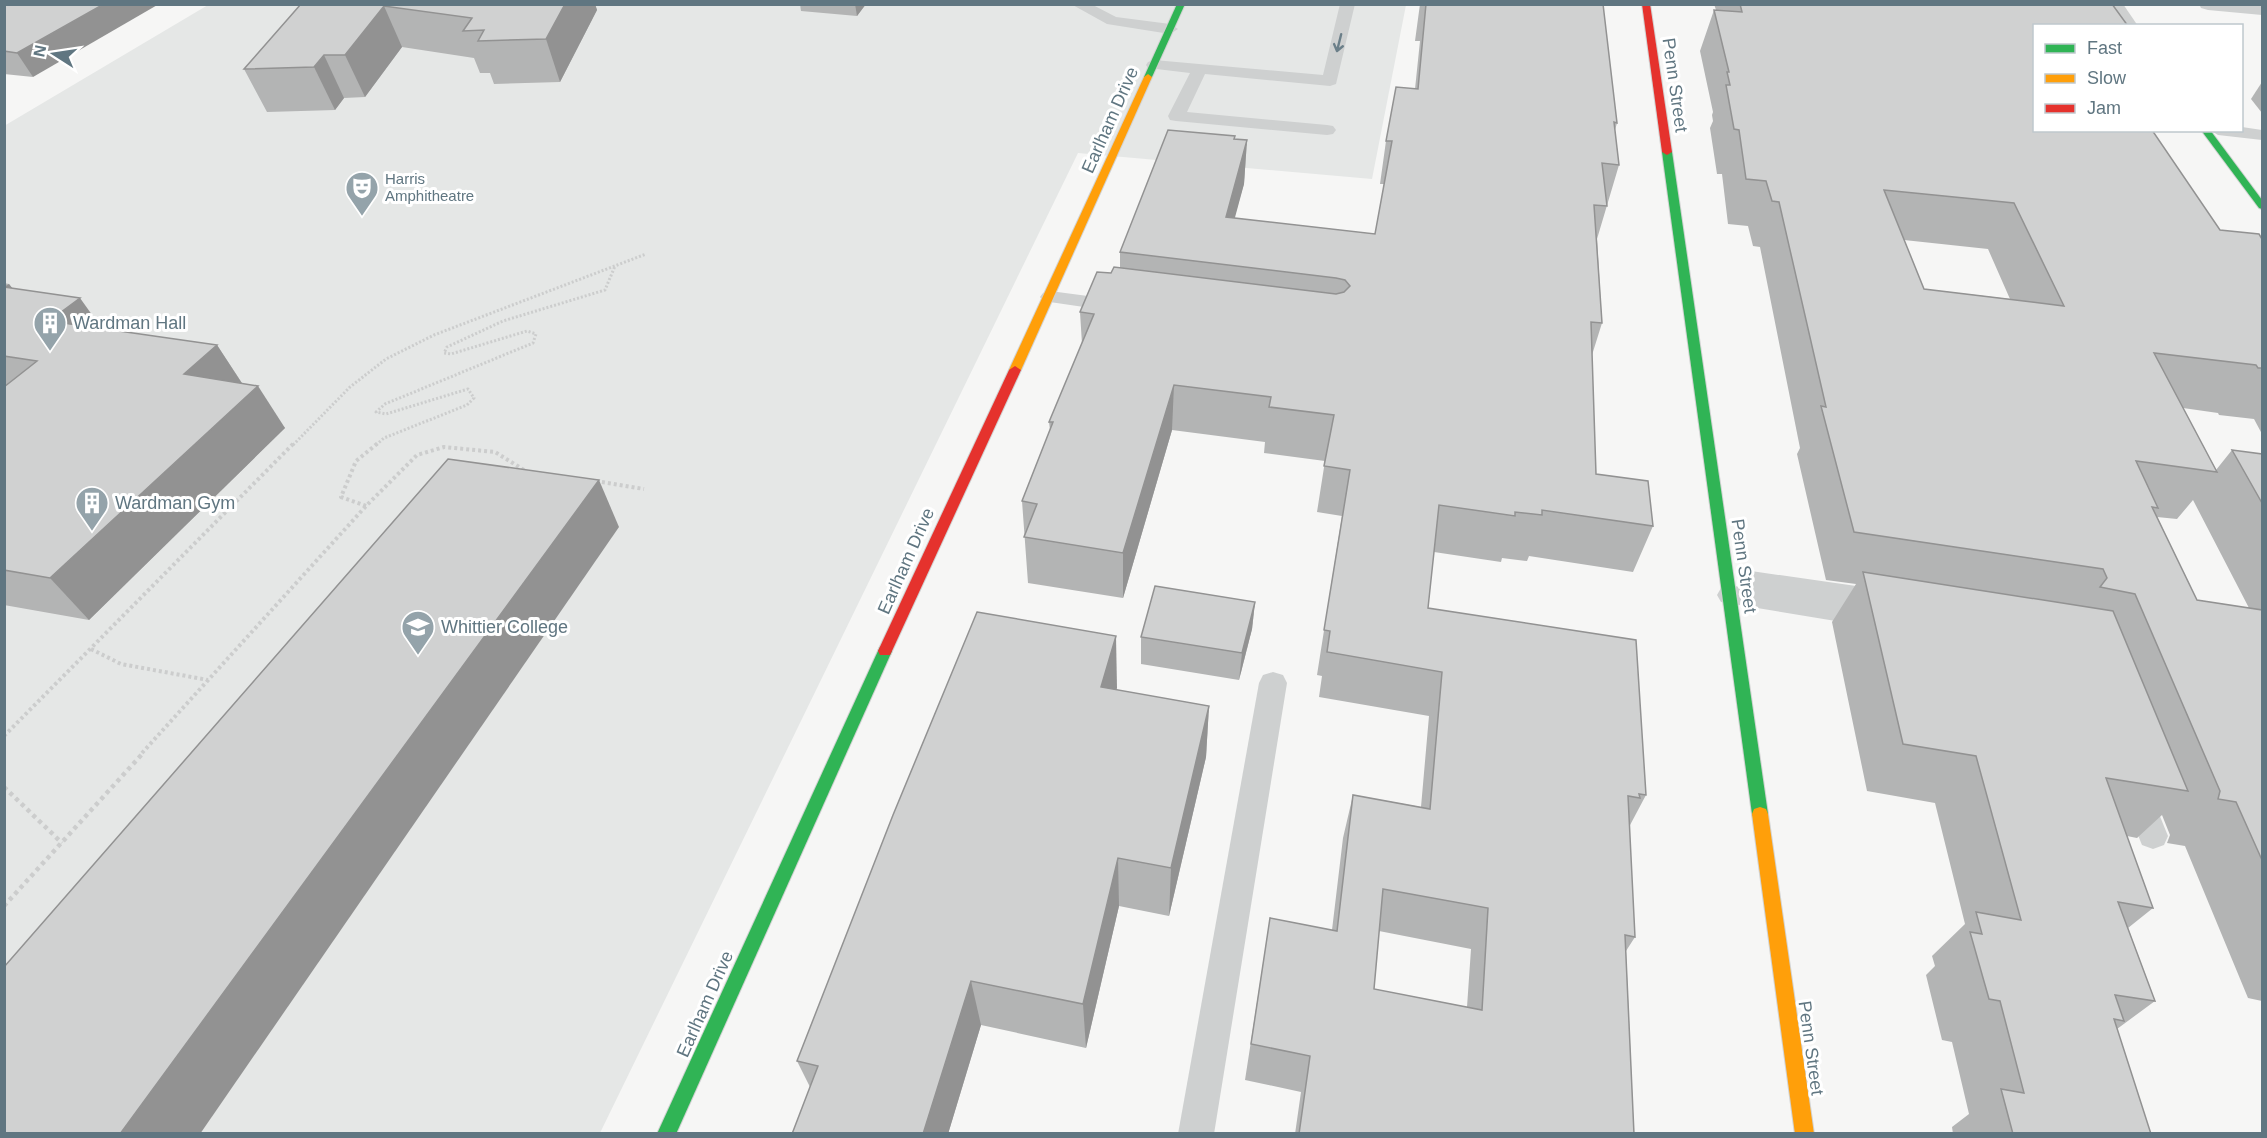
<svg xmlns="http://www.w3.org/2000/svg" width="2267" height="1138" font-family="Helvetica,sans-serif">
<rect width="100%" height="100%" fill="#f6f6f5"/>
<path fill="#e5e7e6" d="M208,5H1406L1372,179L1078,153L600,1133H5L4,126Z"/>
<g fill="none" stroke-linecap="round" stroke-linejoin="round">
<g stroke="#d2d3d3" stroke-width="2">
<g id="fast">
<path d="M1177,4H1185L1152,77L1145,79L1144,77Z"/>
<path d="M2201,130H2210L2262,200V209L2259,208Z"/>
<path d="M1667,149L1672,152L1768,814L1766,819L1760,821L1754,819L1752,814L1662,152Z"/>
<path d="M885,645L890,647L892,651L676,1134H657L878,651L880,647Z"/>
</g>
</g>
<g stroke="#d2d3d3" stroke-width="2">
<g id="slow">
<path d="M1148,74L1152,77L1021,370L1015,374L1011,373L1009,370L1144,77Z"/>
<path d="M1760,807L1766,809L1768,814L1814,1134H1795L1752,814L1754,809Z"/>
</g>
</g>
<g stroke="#d2d3d3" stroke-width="2">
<g id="jam">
<path d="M1642,4H1650L1672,152L1667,155L1662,152Z"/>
<path d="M1015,366L1021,370L892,651L890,655H880L878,651L1009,370Z"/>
</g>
</g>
<g stroke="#cccdcd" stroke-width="3" stroke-dasharray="2 2" stroke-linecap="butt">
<path d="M293,445L350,387L386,359L434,335L646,254"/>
<path d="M376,445L384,438L467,405L474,398L468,389L386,414L376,412L385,404L533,343L536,334L527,331L451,354L444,353L447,347L503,321L605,290L615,266"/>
</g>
<g stroke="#cccdcd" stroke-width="4" stroke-dasharray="3 3" stroke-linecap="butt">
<path d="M596,481L644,489"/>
<path d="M366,506L341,497L356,461L378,443"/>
<path d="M91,649L121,664L208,680"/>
<path d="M4,736L294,443"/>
<path d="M142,753L366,506L417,455L444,447L495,452L524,470"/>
</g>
<g stroke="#cccdcd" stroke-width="4.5" stroke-dasharray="4 4" stroke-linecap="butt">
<path d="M4,787L62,843"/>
<path d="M4,906L144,752"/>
</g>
<g fill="#ced0d0" fill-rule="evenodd">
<path d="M1071,4H1091L1116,17L1170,24L1178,29L1170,34L1107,24Z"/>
<path d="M1340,4H1355L1336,84L1330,86L1205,74L1187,112L1327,125L1333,126L1336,130L1333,134L1327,135L1176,121L1170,120L1168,116L1190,73L1148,68L1146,65L1148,62L1154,60L1323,75Z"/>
<path d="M2242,127L2262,130V140L2218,135L2210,130H2242Z"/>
<path d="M1050,291L1118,300L1125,302L1128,306L1125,310L1118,312L1043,301L1040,297L1043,293Z"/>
<path d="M1751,571L1884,590L1893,593L1897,600L1893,607L1878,609L1881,610L1885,617L1881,624L1872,627L1721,602L1717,595L1721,588L1730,585L1745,588L1738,580L1742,573Z"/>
<path d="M1273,672L1283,675L1287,683L1214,1134H1178L1259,683L1263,675Z"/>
<path d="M2137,783L2148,787L2168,836L2164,845L2153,849L2142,845L2122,796L2126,787Z"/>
</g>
<g fill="#ced0d0" fill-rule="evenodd">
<path d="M2104,4H2123L2138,26H2118Z"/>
<path d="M2199,4H2262V15L2208,10L2201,8Z"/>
</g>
<use href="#fast" fill="#30b455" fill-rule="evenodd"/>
<use href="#slow" fill="#ff9f0a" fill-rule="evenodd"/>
<use href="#jam" fill="#e5322d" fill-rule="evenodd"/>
</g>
<g fill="#b3b4b4" fill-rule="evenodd">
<path d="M4,4L33,77L4,74Z"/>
<path d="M301,4H595L597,10L560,82L494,84L490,73H480L474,58L402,47L365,97L344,98L335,110L267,112L244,69Z"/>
<path d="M800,4H866L857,16L801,11Z"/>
<path d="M1420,4H1603L1617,123L1615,130L1619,165L1597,239L1602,323L1592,355L1596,474L1653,526L1633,572L1529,556L1527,561L1502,558L1501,562L1434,552L1428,608L1646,795L1629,827L1635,937L1626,951L1634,1134H1295L1301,1092L1245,1080L1270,918L1332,930L1343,838L1353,795L1421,807L1429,716L1319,697L1322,676L1317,675L1342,516L1317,512L1325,461L1264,453L1265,442L1172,430L1123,598L1028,583L1022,501L1050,430L1049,422L1082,344L1080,312L1111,273L1120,268V252L1235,139L1247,140L1244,184L1234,218L1375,234L1384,184H1380L1386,141L1415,89L1420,41H1415ZM1379,931L1471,949L1467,1007L1374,989Z"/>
<path d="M1714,4H2112L2034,26L2220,230L2262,239V434L2254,419L2219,415L2218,413L2183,408L2216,470L2232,450L2262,454V1001L2248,998L2185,846L2167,843L2170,835L2162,815L2137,838L2127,836L2153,908L2128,928L2155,1001L2117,1029L2151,1134H1953L1952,1127L1969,1114L1952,1042L1942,1040L1926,975L1935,966L1932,956L1965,924L1935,803L1867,791L1832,622L1856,584L1826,580L1797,454L1800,448L1760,247L1753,246L1748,226L1728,224L1722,174H1717L1710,128L1713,121L1712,115L1713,112L1700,51L1714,10H1716ZM1904,240L1988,249L2010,299L1924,289ZM2193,500L2249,608L2197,600L2157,517L2177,519Z"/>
<path d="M2262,82V113L2251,99Z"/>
<path d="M4,283L9,284L13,289L102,329L217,345L242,383L285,428L89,620L4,605Z"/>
<path d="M1255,602L1252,629L1239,680L1141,664V637Z"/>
<path d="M1116,636V690L1209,706L1206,757L1169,916L1119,906L1086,1048L981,1025L948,1134H792L810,1087L797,1061Z"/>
</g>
<g fill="#929292">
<path d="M104,4H159L33,77L17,53Z"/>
<path d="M565,4H595L597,10L560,82L546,39Z"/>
<path d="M855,4H866L857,16Z"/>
<path d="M384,6L402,47L365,97L345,55Z"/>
<path d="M324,55L344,98L335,110L314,67Z"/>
<path d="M1247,140L1244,184L1223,262L1226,217Z"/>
<path d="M9,284L41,326L4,287Z"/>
<path d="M80,298L110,340L49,321Z"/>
<path d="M217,345L245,388L184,374Z"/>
<path d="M1174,385L1172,430L1123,598V553Z"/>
<path d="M258,386L285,428L89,620L50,578Z"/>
<path d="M599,480L619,527L200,1134H120Z"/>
<path d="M1255,602L1252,629L1239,680L1242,653Z"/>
<path d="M1116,636L1117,688L1103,739L1101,687Z"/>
<path d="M1209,706L1206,757L1169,916L1171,868Z"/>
<path d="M1118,858L1119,906L1086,1048L1083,1004Z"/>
<path d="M971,981L981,1025L948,1134H923Z"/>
</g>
<g fill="#d0d1d1" stroke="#929292" stroke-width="1.5" fill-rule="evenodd">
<path d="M4,4H104L17,53L4,51Z"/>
<path d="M301,4H565L546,39L478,41L484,30L463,31L472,18L384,6L345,55H324L314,67L244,69Z"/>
<path d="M1426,4H1603L1617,123L1614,122L1619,165L1602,163L1607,206L1594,205L1602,323L1591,322L1596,474L1648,481L1653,526L1542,510V515L1515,512V516L1439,505L1428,608L1636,640L1646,795L1639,794L1640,798L1628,796L1635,937L1625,935L1634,1134H1299L1310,1056L1251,1044L1270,918L1337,931L1353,795L1430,809L1442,672L1327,652L1330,631L1324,630L1350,470L1324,466L1334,415L1269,407L1271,397L1174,385L1123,553L1024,537L1037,504L1022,501L1053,422H1049L1094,314L1080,312L1097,272L1111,273L1114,267L1336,294L1344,292L1350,286L1345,280L1336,278L1120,252L1168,130L1235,136L1234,139L1247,140L1226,217L1375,234L1392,141H1386L1396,87L1418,89ZM1383,889L1488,908L1482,1010L1374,989Z"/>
<path d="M1740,4H2112L2128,26H2034V130H2152L2220,230L2259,234L2262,239V368H2258L2256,365L2154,353L2217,472L2136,461L2158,508L2152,507L2197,600L2262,610V860L2236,802L2218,799L2220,791L2135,594L2100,587L2107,578L2103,569L1854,532L1821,406L1826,407L1779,202L1772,201L1766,181L1746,179L1739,130L1734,129L1726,85H1730L1727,72H1729L1714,10L1742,12ZM1884,190L2014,203L2064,306L1924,289Z"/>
<path d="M4,287L80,298L49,321L217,345L184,374L258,386L50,578L4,570V387L37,361L4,356Z"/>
<path d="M2232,450L2262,454V503Z"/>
<path d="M448,459L599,480L120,1134H4V967Z"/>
<path d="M1863,572L2113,611L2188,791L2106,778L2153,908L2118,902L2155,1001L2115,995L2124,1021L2114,1019L2151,1134H2013L2001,1089L2024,1093L2000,1001L1989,999L1970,932L1982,934L1976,912L2021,920L1976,756L1903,744Z"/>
<path d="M1155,586L1255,602L1242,653L1141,637Z"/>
<path d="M977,612L1116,636L1101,687L1209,706L1171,868L1118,858L1083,1004L971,981L923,1134H792L818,1066L797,1061L893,815Z"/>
</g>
<defs><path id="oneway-shaft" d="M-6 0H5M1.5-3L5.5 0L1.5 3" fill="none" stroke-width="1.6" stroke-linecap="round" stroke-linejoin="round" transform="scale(1.5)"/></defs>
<use stroke="#6b7f89" href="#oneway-shaft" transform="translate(1339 43) rotate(104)"/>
<defs>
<g id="theatre-pin" transform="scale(1.725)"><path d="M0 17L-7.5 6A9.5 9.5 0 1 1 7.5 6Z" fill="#94a3aa" stroke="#fff"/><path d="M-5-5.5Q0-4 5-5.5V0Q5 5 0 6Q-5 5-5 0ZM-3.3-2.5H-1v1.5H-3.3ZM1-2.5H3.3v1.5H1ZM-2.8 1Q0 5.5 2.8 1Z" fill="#fff"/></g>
<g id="building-pin" transform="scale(1.725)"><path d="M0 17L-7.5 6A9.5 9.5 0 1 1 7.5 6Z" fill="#94a3aa" stroke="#fff"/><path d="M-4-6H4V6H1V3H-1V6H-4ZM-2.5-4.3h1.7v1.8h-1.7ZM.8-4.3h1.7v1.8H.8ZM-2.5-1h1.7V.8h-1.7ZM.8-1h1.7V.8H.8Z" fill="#fff"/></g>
<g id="university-pin" transform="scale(1.725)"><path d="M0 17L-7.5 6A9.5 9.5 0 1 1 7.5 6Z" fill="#94a3aa" stroke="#fff"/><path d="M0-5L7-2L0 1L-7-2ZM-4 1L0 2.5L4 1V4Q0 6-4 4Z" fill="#fff"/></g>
</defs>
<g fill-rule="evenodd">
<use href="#theatre-pin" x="362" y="188"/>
<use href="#building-pin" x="50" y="323"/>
<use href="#building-pin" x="92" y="503"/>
<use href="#university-pin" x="418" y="627"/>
</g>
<g text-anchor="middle" stroke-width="6" stroke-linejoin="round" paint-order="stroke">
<g font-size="15" fill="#607681" stroke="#fff" text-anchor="start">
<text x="385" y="184">Harris<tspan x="385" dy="17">Amphitheatre</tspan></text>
</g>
<g font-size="18" fill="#607681" stroke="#fff">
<text transform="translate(1675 85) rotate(82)" y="6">Penn Street</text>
<text transform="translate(1110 120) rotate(-66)" y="6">Earlham Drive</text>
<text transform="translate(906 561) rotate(-66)" y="6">Earlham Drive</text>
<text transform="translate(1744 566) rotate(82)" y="6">Penn Street</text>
<text transform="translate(705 1004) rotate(-66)" y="6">Earlham Drive</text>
<text transform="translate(1811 1048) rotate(82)" y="6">Penn Street</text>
</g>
<g font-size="18" fill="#607681" stroke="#fff" text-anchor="start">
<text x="73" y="329">Wardman Hall</text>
<text x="115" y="509">Wardman Gym</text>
<text x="441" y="633">Whittier College</text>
</g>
</g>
<rect width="2267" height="1138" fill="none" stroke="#607681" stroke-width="12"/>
<rect x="2033" y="24" width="210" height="108" fill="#ffffff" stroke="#bfc8cd" stroke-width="1.5"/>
<rect x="2045" y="44" width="30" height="9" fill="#30b455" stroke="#bfc8cd" stroke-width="1.5"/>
<text x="2087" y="54" font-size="18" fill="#607681">Fast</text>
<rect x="2045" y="74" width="30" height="9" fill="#ff9f0a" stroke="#bfc8cd" stroke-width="1.5"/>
<text x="2087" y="84" font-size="18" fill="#607681">Slow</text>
<rect x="2045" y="104" width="30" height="9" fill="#e5322d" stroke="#bfc8cd" stroke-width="1.5"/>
<text x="2087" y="114" font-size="18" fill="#607681">Jam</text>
<g transform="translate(54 54) rotate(282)" stroke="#ffffff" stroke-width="4.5" paint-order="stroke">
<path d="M0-4.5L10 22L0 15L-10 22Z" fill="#607681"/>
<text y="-9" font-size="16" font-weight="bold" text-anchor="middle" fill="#607681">N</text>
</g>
</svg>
